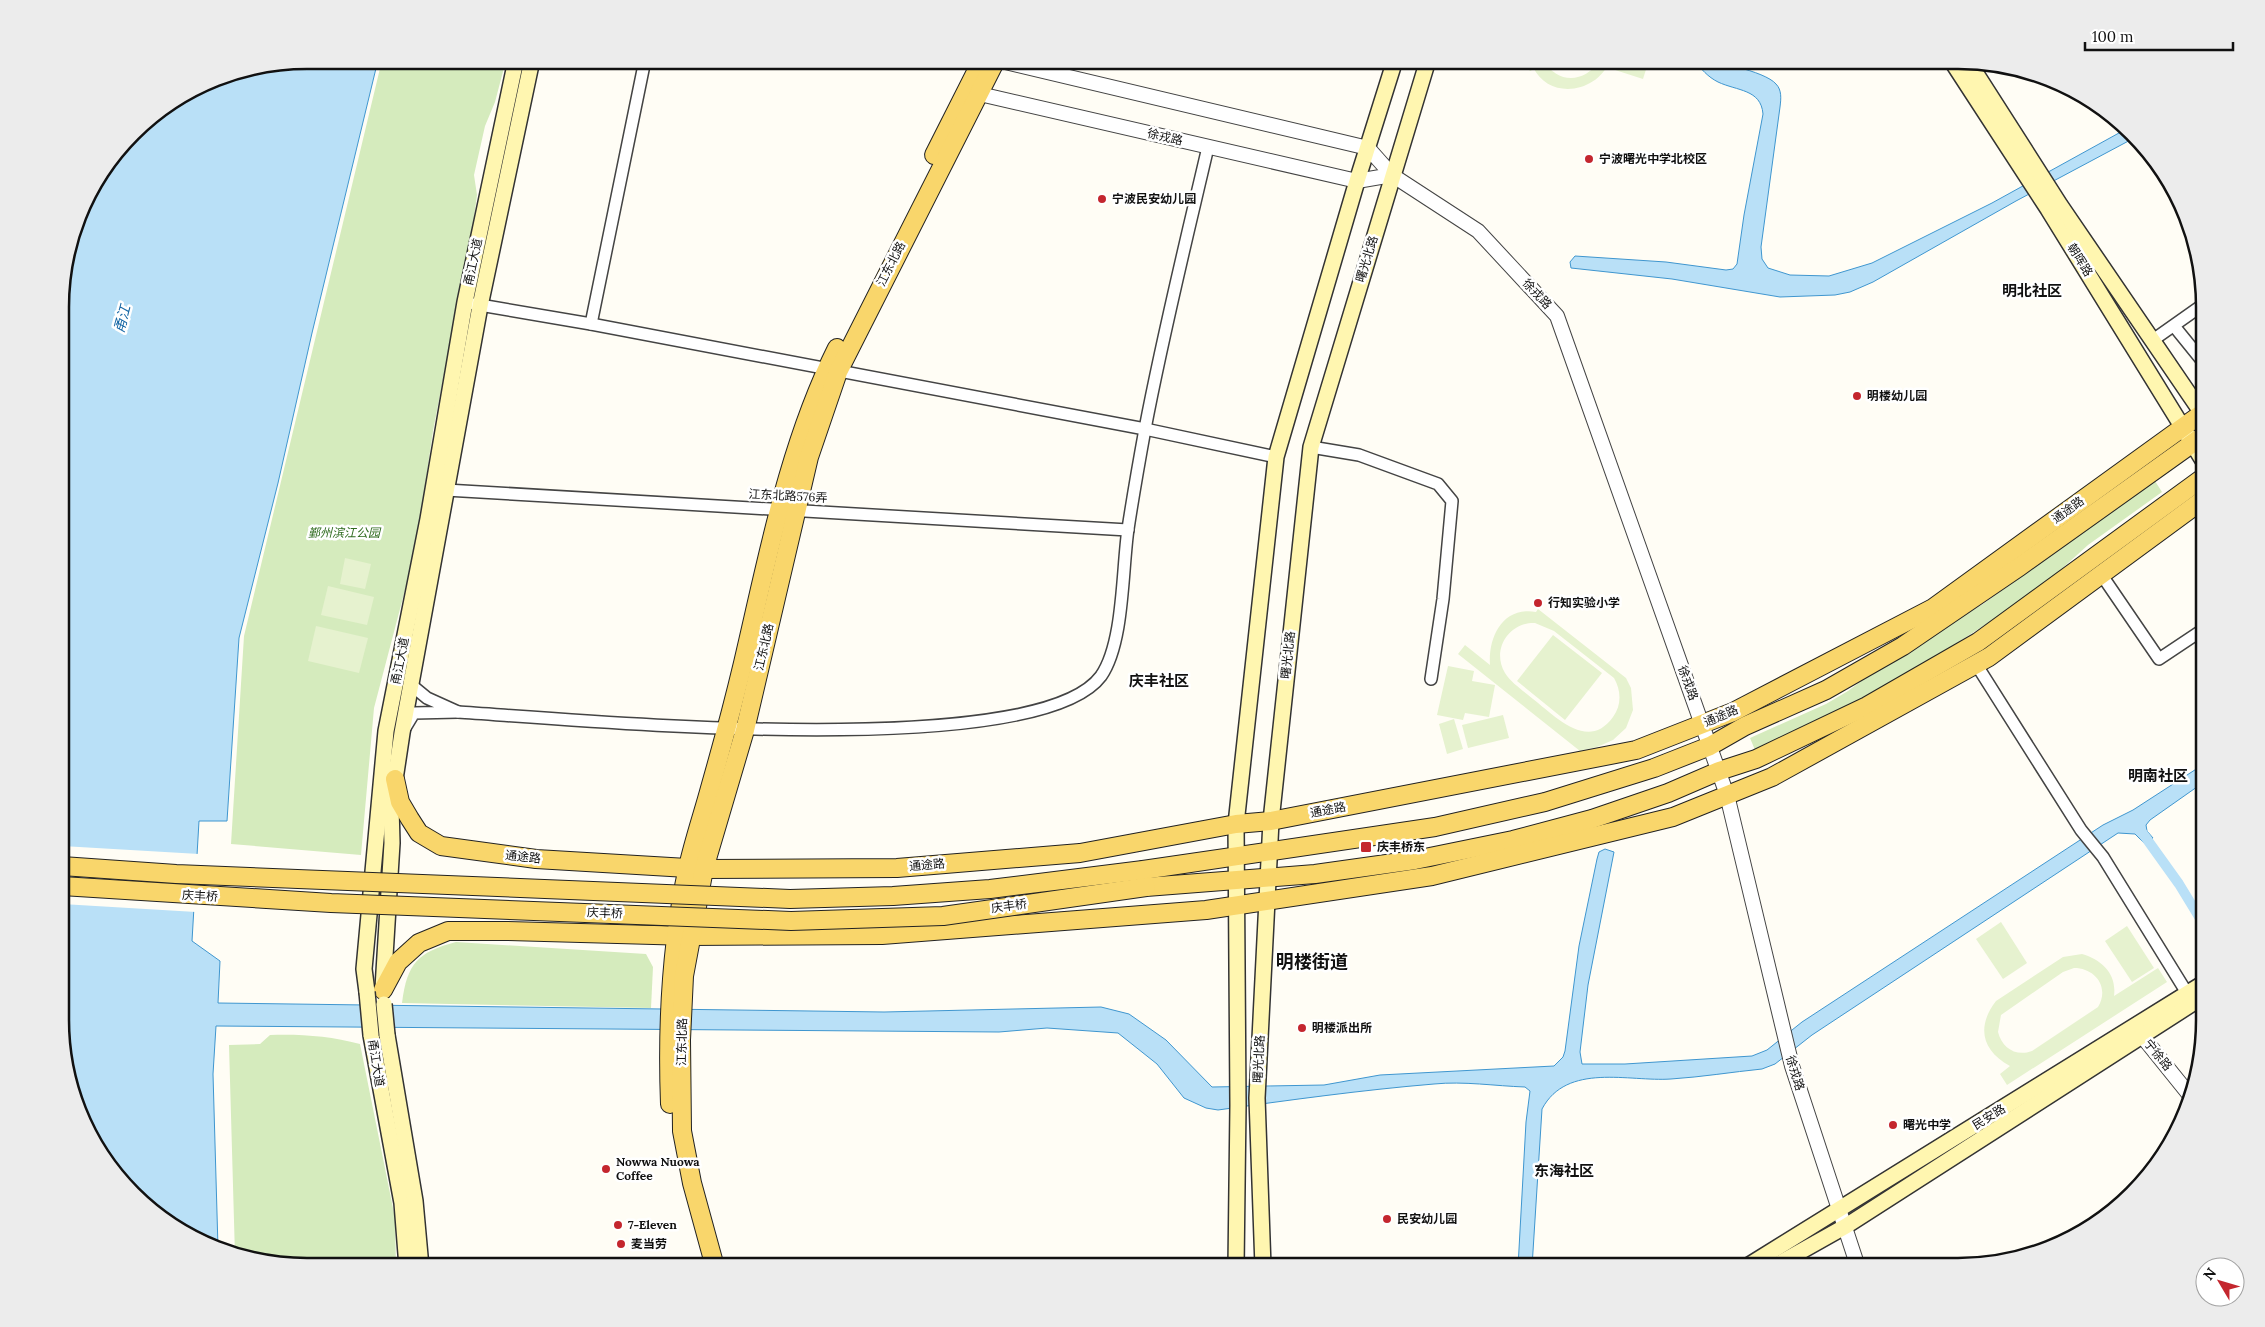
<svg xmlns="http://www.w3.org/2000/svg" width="2265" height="1327" font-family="Lora,'Noto Sans SC',serif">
<rect width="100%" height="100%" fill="#fffdf5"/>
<g fill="#d5ebbd">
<path d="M382,60H506L495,102L485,126L474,175L477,195L473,225L433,431L416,548L374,708L361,855L231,844L244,636Z"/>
<path d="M2155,481L2162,492L2088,545L2056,574L1994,619L1940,654L1857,702L1755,750L1750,738L1826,704L1848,691L1876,670L1983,604Z"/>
<path d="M456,942L646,954L653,967L651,1008L402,1003C407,963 418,952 456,942Z"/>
<path d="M270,1035C301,1034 330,1036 360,1044L395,1218L396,1267H306L243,1259L235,1256L229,1045L260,1044Z"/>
</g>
<g fill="#e6f2cf" fill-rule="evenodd">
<path d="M1521,60H1543C1558,85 1585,83 1600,60H1610C1598,93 1549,101 1533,67L1531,71L1519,66Z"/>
<path d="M1615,60H1649L1643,79L1612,69Z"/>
<path d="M345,558L371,564L365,589L340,584Z"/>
<path d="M328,586L374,597L367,625L321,615Z"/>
<path d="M1538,609L1626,678L1631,688L1633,710L1626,728L1613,740L1597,747L1580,751L1458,654L1465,645L1490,665C1488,637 1503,606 1536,612ZM1535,623L1554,631L1614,678C1621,690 1622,705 1613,717C1588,752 1555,716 1533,699C1524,691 1511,683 1505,673C1491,650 1509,622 1535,623Z"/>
<path d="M316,626L368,638L359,673L308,661Z"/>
<path d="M1553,635L1602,673L1565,720L1517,681Z"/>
<path d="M1448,666L1474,671L1472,681L1495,685L1489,717L1465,713L1463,720L1437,715Z"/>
<path d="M1503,715L1509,738L1468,748L1462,725Z"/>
<path d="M1454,719L1463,749L1447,754L1439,724Z"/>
<path d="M2001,922L2027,963L2003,979L1976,939Z"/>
<path d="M2127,926L2154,968L2132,982L2105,941Z"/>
<path d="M2082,954C2102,960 2117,974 2114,996L2158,968L2167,982L2007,1085L2000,1074L2010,1066C1982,1051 1976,1027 1996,1001L2063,957ZM2074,968C2095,968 2110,987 2098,1007L2032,1051C2016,1057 2002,1048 1998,1032L2001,1015L2063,972Z"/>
</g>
<g fill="#b9e0f7" stroke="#3f96cf">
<path d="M307,60H378L312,333L278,483L239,638L227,821H199L192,941L220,961L218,1003L884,1012L1101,1007L1129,1014L1166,1040L1212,1087L1324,1085L1380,1075L1554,1066L1563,1057L1565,1051L1579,946L1597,859L1599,852L1605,849L1614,852L1588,985L1580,1052L1582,1064H1625L1752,1056L1767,1050L1802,1022L2103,825L2133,810L2204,764V782L2150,820L2146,825L2147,831L2153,838L2145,844L2135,834L2118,833L1812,1035L1775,1064L1762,1069C1732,1072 1702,1077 1671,1079C1629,1082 1567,1062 1542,1109L1532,1267H1518L1526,1122L1530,1091L1525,1087C1495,1086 1464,1081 1434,1084C1362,1090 1290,1100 1218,1110L1206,1108L1184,1098L1157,1064L1118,1033L1047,1028L999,1032L216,1026L213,1074L218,1248L183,1234L132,1195L101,1157L73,1100L62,1052V275L86,197L144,121L213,79Z"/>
<path d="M1694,60C1711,60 1765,71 1776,84C1782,90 1781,99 1780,107L1761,247L1762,259L1768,268L1790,275L1829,276L1872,263L1992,203L2128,128L2136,137L2016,201L1873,282L1850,292L1835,295L1780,297L1672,279L1571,268L1570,262L1575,256L1666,262L1726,270L1733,269L1737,264L1744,215L1763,114C1761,89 1737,91 1718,82C1708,77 1701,69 1694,60Z"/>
</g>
<path fill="#fffdf5" d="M62,846L199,854L196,912L62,904Z"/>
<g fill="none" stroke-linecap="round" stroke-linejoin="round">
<path stroke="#b9e0f7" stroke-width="10" d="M2141,831L2179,884L2204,925"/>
<g stroke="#444" stroke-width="14">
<g id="minor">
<path d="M474,304L591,324L1145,429L1276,457"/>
<path d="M591,324L645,60"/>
<path d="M2174,326L2204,363"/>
<path d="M2153,340L2204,304"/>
<path d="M1311,447L1359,455L1438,484L1452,501L1443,599L1431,679"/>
<path d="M446,490L1128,530"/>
<path d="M2101,574L2159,659L2204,629"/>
<path d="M1976,664L2081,830L2103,857L2187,993"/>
<path d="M458,712C571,719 1036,764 1101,676C1124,643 1122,570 1128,529C1133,496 1139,462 1145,429C1163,334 1186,241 1208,147"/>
<path d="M405,728L414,713L458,712L427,698L410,684"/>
</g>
</g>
<g stroke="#444" stroke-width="16">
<g id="tertiary">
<path d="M997,60L1368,148L1392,175L1478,231L1557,316L1727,795L1792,1066L1858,1267"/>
<path d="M971,92L1357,181L1392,175"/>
<path d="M2142,1036L2192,1098"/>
</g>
</g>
<g stroke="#333" stroke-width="18">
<g id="secondary">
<path d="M1951,60L2048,209L2204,462"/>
<path d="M1968,61L2060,205L2204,416"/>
<path d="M383,988L392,843L391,806L402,733L480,306L532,60"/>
<path d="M367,992L364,969L386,731L428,519L465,302L516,60"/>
<path d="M371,1035L402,1203L407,1267"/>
<path d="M387,1035L415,1201L421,1267"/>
<path d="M1236,1267L1238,1105L1236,824L1276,457L1357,181L1395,60"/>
<path d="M1263,1267L1257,1098L1271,821L1311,447L1428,60"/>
<path d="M1746,1267L2204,983"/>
<path d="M1773,1267L1846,1226L2204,996"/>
</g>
</g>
<g stroke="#222" stroke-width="20">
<g id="primary">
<path d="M934,155L982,60"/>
<path d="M395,779L400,802L410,819L419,833L441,846L536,859L704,869L897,868L1080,853L1236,824L1271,821L1636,750L1733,712L1933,608L2204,412"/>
<path d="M1143,870L1435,827L1545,802L1654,768L1710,746L1745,726L1826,690L1903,646L2019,567L2204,435"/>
<path d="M1146,887L1315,874L1415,860L1513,840L1592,819L1668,793L1719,771L1756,759L1867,706L1978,642L2204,477"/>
<path d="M383,990L398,962L419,943L448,931H506L690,936L882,935L1206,910L1432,876L1673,817L1772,777L1989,657L2204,499"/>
<path d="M670,1104C667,1025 671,945 688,867C694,840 703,814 710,788C722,746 733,705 743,663C768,557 788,446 837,348"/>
<path d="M715,1267L692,1183L682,1131L681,1040L684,976L704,869L745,730L809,457L838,372L996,60"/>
</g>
</g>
<use href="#minor" stroke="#fff" stroke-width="11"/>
<use href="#tertiary" stroke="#fff" stroke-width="14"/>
<use href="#secondary" stroke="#fff6b0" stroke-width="15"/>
<use href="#primary" stroke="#f9d66b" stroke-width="18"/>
<g stroke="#333" stroke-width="18" stroke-linecap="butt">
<g id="secondary-bridge">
<path d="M367,992L371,1035"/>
<path d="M384,1004L387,1035"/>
</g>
</g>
<g stroke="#222" stroke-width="20" stroke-linecap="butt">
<g id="primary-bridge">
<path d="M62,866L176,874L790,899L893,896L990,889L1143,870"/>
<path d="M62,886L331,903L791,921L943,916L1146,887"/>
</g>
</g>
<use href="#secondary-bridge" stroke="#fff6b0" stroke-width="15"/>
<use href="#primary-bridge" stroke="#f9d66b" stroke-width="18"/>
</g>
<g fill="#c4262e" stroke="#fff" stroke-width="2">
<circle cx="1589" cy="159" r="5"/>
<circle cx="1102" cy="199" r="5"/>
<circle cx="1857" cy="396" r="5"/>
<circle cx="1538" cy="603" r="5"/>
<rect x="1360" y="841" width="12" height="12" rx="2.5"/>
<circle cx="1302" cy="1028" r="5"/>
<circle cx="1893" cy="1125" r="5"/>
<circle cx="606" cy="1169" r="5"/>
<circle cx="1387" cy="1219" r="5"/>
<circle cx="618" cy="1225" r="5"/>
<circle cx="621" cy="1244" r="5"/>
</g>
<g text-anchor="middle" stroke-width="5" stroke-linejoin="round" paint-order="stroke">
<g font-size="12" fill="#111" stroke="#fff">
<text transform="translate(1165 137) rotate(13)" y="4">徐戎路</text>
<text transform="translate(1367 259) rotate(-73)" y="4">曙光北路</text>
<text transform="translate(2080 260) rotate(58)" y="4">朝晖路</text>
<text transform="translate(473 262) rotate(-78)" y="4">甬江大道</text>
<text transform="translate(891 264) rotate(-63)" y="4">江东北路</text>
<text transform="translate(1537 294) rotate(47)" y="4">徐戎路</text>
<text transform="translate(788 496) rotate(3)" y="4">江东北路576弄</text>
<text transform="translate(2068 510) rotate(-36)" y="4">通途路</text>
<text transform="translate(764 647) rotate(-77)" y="4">江东北路</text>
<text transform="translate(1288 655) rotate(-84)" y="4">曙光北路</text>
<text transform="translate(400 661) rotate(-79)" y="4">甬江大道</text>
<text transform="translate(1688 683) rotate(70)" y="4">徐戎路</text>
<text transform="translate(1721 716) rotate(-23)" y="4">通途路</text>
<text transform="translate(1328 810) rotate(-11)" y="4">通途路</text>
<text transform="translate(523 857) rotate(6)" y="4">通途路</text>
<text transform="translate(927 865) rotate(-5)" y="4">通途路</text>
<text transform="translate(200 896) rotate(3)" y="4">庆丰桥</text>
<text transform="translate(1009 906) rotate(-8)" y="4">庆丰桥</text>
<text transform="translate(605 913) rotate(2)" y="4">庆丰桥</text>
<text transform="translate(682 1042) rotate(-89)" y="4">江东北路</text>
<text transform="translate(2158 1055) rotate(51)" y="4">宁徐路</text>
<text transform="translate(1259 1059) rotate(-87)" y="4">曙光北路</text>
<text transform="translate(376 1063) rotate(81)" y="4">甬江大道</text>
<text transform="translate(1795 1073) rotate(73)" y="4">徐戎路</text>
<text transform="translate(1989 1117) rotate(-32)" y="4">民安路</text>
</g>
<g font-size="12" font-weight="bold" fill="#111" stroke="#fff" text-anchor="start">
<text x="1599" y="163">宁波曙光中学北校区</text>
<text x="1112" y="203">宁波民安幼儿园</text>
<text x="1867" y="400">明楼幼儿园</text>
<text x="1548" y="607">行知实验小学</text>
<text x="1377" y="851">庆丰桥东</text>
<text x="1312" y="1032">明楼派出所</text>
<text x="1903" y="1129">曙光中学</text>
<text x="616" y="1166">Nowwa Nuowa<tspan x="616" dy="14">Coffee</tspan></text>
<text x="1397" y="1223">民安幼儿园</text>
<text x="628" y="1229">7-Eleven</text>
<text x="631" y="1248">麦当劳</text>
</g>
<g font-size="12" font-style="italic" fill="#2f6b1f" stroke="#fff">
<text x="344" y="537">鄞州滨江公园</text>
</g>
<g font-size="14" font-style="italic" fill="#1768a6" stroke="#fff">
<text transform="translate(122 319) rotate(-75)" y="5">甬江</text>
</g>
<g font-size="15" font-weight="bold" fill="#111" stroke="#fff">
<text x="2032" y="296">明北社区</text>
<text x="1159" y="686">庆丰社区</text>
<text x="2158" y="781">明南社区</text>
<text x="1564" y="1176">东海社区</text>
</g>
<g font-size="18" font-weight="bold" fill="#111" stroke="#fff">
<text x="1312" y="968">明楼街道</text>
</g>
</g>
<path d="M0 0H2265V1327H0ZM307 69H1958A238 238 0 0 1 2196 307V1020A238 238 0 0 1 1958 1258H307A238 238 0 0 1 69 1020V307A238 238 0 0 1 307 69Z" fill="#ececec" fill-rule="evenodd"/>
<path fill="none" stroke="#111" stroke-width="2.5" d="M307 69H1958A238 238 0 0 1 2196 307V1020A238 238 0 0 1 1958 1258H307A238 238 0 0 1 69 1020V307A238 238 0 0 1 307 69Z"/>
<g transform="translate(2220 1282) rotate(308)"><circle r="24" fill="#ffffff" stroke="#a0a0a0"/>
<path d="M0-4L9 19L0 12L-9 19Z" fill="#c4262e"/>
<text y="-8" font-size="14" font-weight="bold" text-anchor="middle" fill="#111111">N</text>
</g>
<path d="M2085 42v8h148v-8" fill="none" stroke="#111111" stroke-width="2.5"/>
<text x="2092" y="42" font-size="15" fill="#111111" stroke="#ffffff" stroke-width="4" paint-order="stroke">100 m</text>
</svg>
